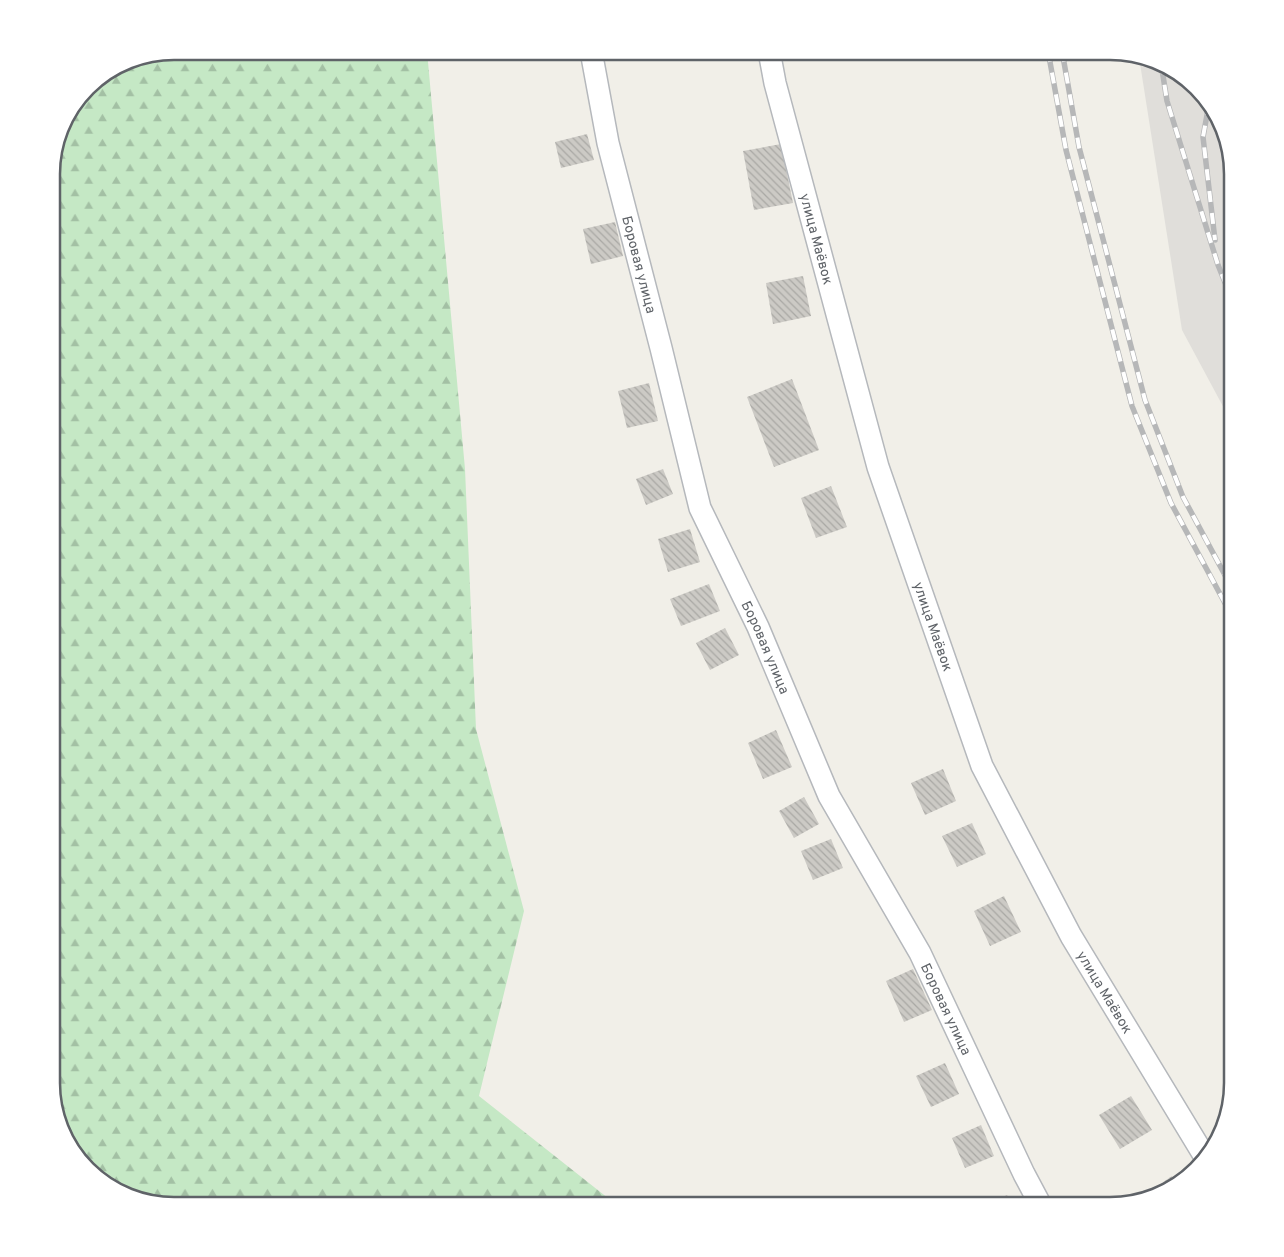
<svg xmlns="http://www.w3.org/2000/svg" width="1284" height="1257" font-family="Overpass,sans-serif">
<defs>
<pattern id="forest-firs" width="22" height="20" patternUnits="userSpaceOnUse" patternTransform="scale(1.25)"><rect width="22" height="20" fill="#c5e8c5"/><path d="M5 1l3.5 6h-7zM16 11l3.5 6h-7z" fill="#a3c0a4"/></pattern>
<pattern id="building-back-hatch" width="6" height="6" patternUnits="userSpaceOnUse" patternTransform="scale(1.25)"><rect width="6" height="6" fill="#cccac5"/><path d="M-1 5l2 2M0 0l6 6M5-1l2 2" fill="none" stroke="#a9a8a4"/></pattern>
</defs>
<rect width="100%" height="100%" fill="#f1efe8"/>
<path fill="#e0deda" d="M1139,57L1164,64L1202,93L1224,127L1233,173V425L1182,330Z"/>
<path fill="url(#forest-firs)" d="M174,51H427L465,469L476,729L524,911L479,1096L618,1206H174L127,1196L82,1164L60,1130L51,1084L52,165L64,120L93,82L127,60Z"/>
<g fill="url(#building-back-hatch)">
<path d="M587,134L594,160L561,168L555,142Z"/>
<path d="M781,144L793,203L754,210L743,151Z"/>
<path d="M615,222L623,256L591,264L583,229Z"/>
<path d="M803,276L811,316L773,324L766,283Z"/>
<path d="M792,379L819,450L774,467L747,397Z"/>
<path d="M649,383L658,421L627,428L618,391Z"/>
<path d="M663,469L673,494L646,505L636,479Z"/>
<path d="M831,486L847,527L816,538L801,498Z"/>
<path d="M690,529L700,562L668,572L658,539Z"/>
<path d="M709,584L720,611L681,626L670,599Z"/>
<path d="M725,628L739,655L710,670L696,643Z"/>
<path d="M776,730L792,767L763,779L748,743Z"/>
<path d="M943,769L956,801L925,815L911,783Z"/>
<path d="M804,797L819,824L794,838L779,811Z"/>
<path d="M972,823L986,854L957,867L942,836Z"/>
<path d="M831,839L843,868L813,880L801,851Z"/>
<path d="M1004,896L1021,932L990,946L974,911Z"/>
<path d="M913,969L932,1010L904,1022L886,981Z"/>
<path d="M945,1063L959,1094L931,1107L916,1076Z"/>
<path d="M1131,1096L1152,1130L1120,1149L1099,1115Z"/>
<path d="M981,1125L994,1156L965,1168L952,1138Z"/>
<path d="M1172,1176L1177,1184L1157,1197L1141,1200L1140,1198Z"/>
<path d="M1007,1195L1012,1206H981Z"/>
</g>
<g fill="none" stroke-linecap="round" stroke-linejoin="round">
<g stroke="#b5b8bc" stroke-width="24">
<g id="minor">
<path id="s1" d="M591,51L608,143L661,348L700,508L758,627L829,796L920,953L1024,1174L1041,1206"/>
<path id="s2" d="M769,51L775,83L878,467L982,766L1071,936L1205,1157"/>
</g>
</g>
<use href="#minor" stroke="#fff" stroke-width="21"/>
<g stroke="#b6b7b8" stroke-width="5.5">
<g id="rail">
<path d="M1048,51L1066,150L1132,406L1171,503L1233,618"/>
<path d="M1062,51L1079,147L1145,400L1183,497L1233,590"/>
<path d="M1161,63L1167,101L1218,265L1233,302"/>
<path d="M1209,104L1203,137L1215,240"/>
</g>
</g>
<use href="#rail" stroke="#fff" stroke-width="4" stroke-dasharray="11" stroke-linecap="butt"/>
</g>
<g text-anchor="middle" stroke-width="4" stroke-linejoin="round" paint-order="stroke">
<g font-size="14" fill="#5f6368" stroke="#fff">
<text dy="5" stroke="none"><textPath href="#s2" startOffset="194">улица Маёвок</textPath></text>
<text dy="5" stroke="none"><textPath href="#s1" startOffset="219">Боровая улица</textPath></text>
<text dy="5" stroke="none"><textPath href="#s2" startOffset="599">улица Маёвок</textPath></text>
<text dy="5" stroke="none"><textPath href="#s1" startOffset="624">Боровая улица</textPath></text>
<text dy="5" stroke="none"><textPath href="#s2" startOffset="1004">улица Маёвок</textPath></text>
<text dy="5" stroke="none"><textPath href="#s1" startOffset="1029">Боровая улица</textPath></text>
</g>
</g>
<path d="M0 0H1284V1257H0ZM174 60H1110A114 114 0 0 1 1224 174V1083A114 114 0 0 1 1110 1197H174A114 114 0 0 1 60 1083V174A114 114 0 0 1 174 60Z" fill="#fff" fill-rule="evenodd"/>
<path fill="none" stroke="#5f6368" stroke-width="2.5" d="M174 60H1110A114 114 0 0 1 1224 174V1083A114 114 0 0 1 1110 1197H174A114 114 0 0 1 60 1083V174A114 114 0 0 1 174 60Z"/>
</svg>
